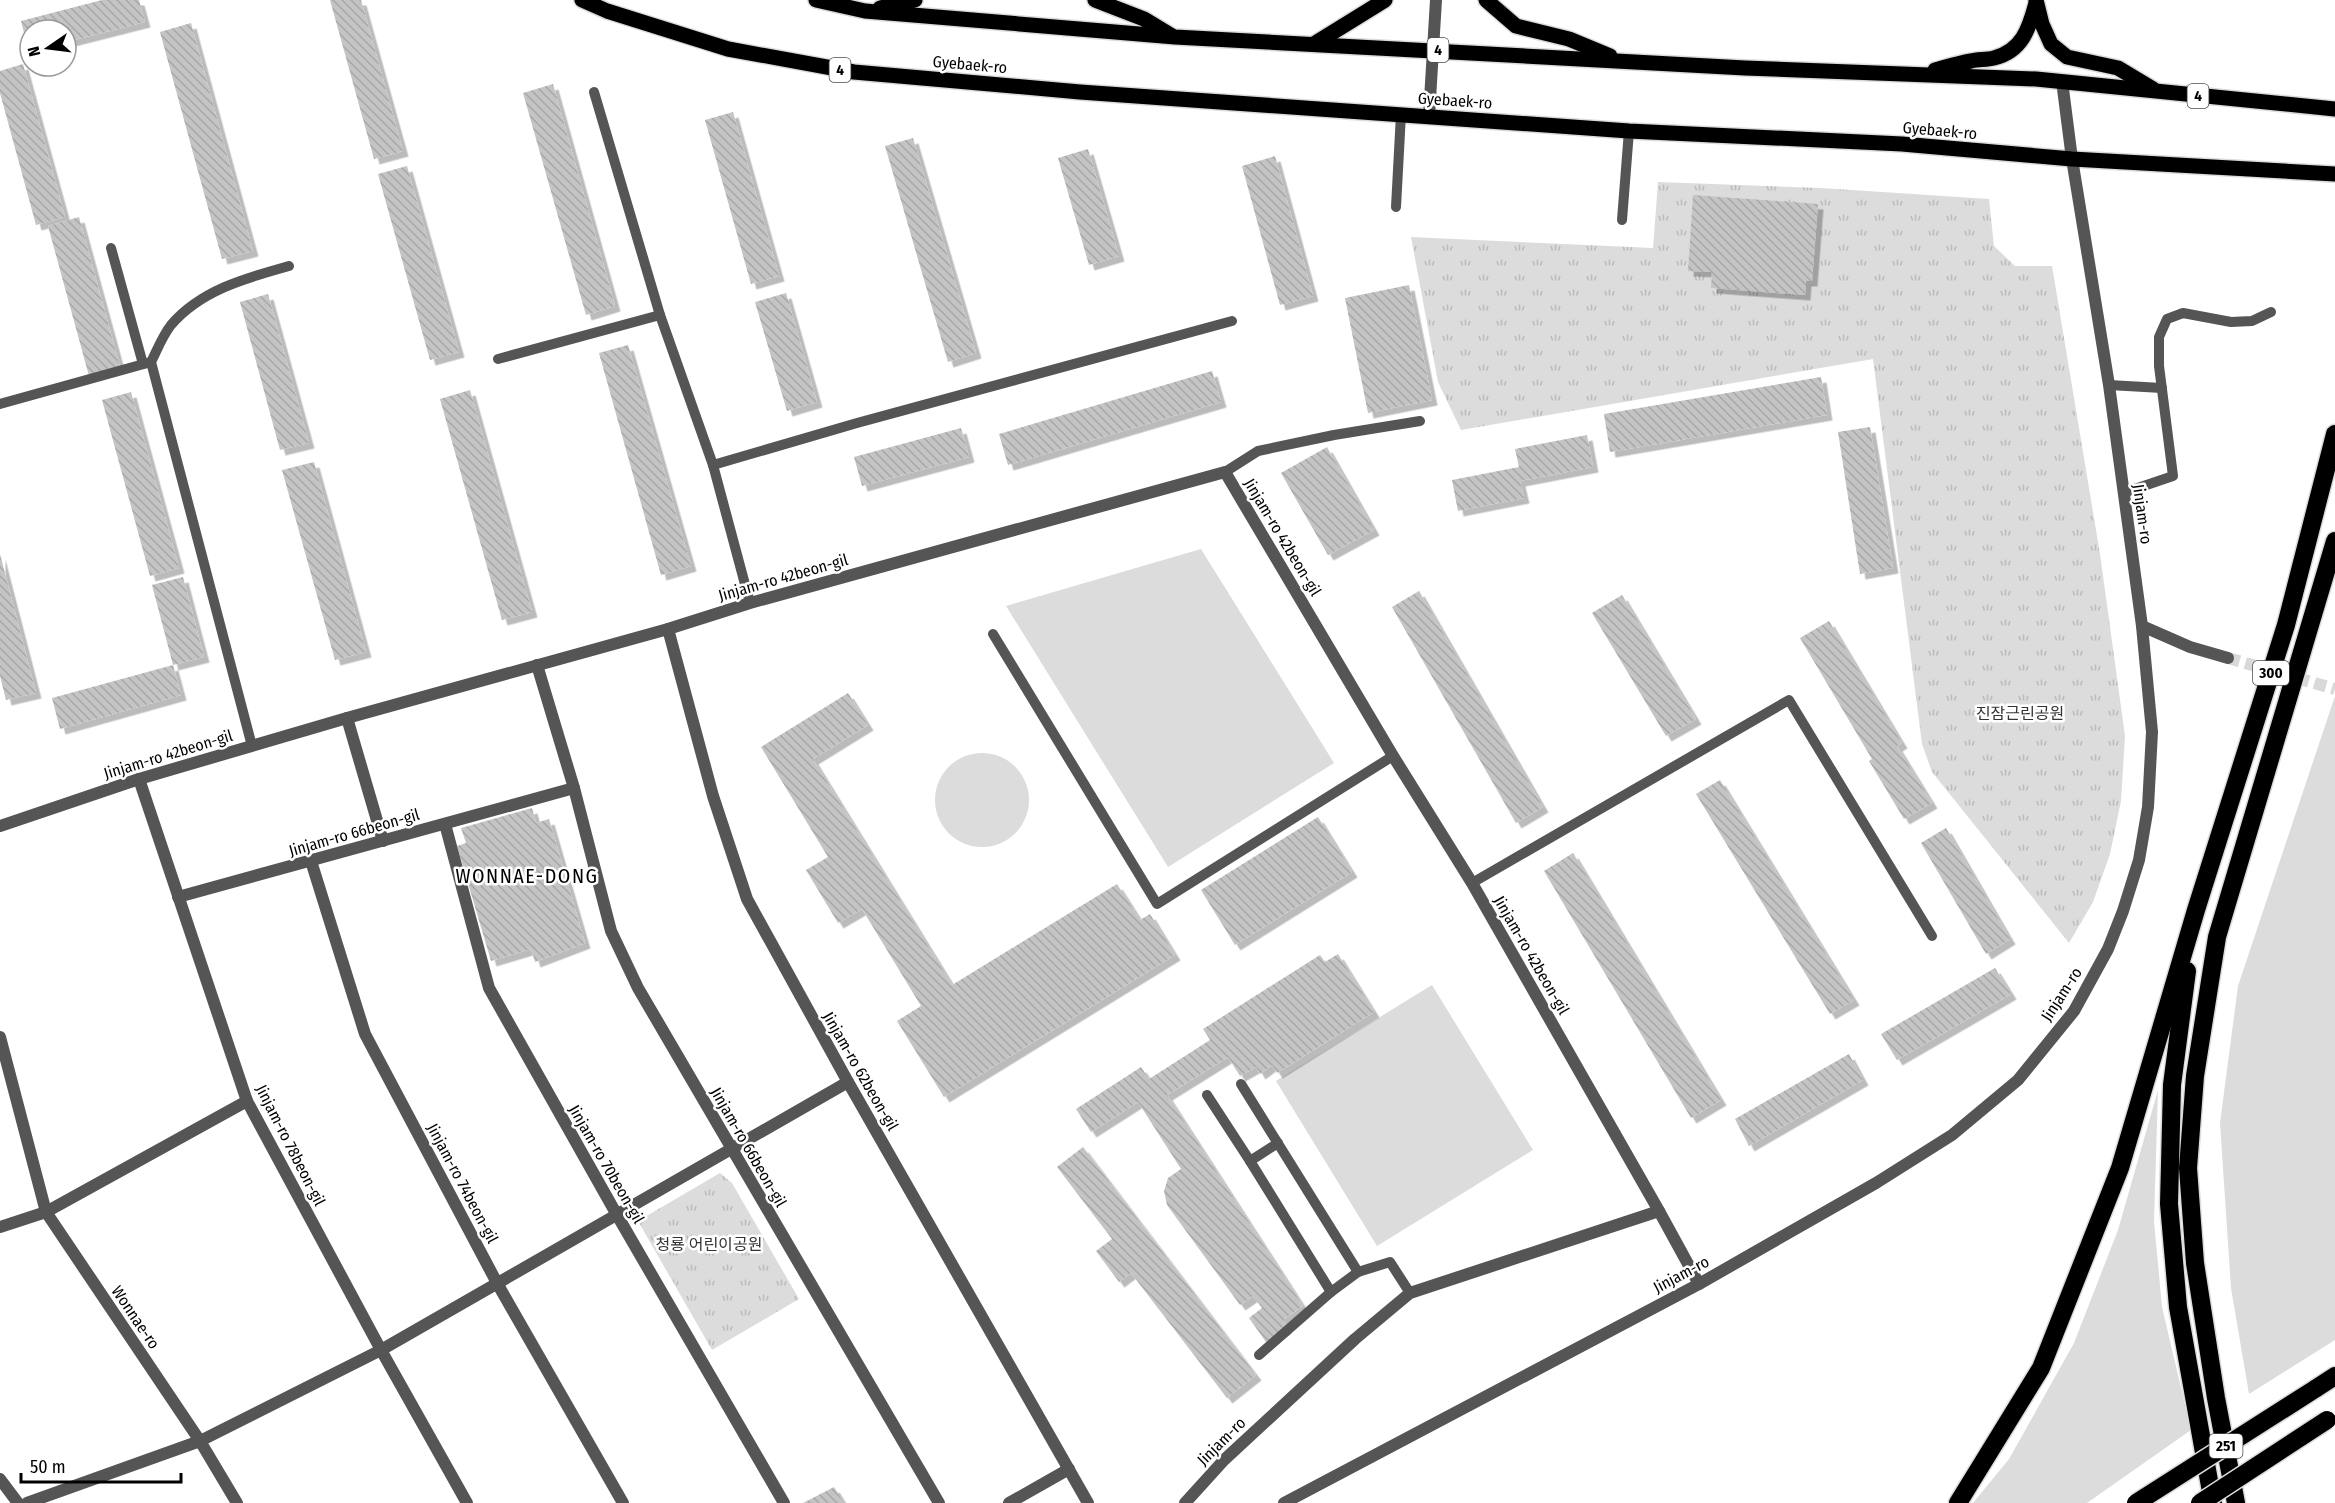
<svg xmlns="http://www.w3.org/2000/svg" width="2335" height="1503" font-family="'Fira Sans Condensed','Noto Sans KR',sans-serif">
<defs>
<pattern id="park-tufts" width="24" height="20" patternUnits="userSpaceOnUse" patternTransform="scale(1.5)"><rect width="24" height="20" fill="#dcdcdc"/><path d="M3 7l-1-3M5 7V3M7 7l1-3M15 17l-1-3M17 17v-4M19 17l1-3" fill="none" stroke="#bbb"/></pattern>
<pattern id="building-back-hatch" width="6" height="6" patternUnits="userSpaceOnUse" patternTransform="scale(1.5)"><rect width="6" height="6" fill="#c4c4c4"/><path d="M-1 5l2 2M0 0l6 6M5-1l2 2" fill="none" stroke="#a7a7a7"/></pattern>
<filter id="shadow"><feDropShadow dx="5.5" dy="5.5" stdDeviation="0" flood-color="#0004"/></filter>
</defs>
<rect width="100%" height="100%" fill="#fff"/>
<g fill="#dcdcdc">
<path d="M1201,549L1334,763L1168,867L1006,606Z"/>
<path d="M2335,696V1340L2249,1394L2231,1288L2220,1123L2238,986Z"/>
<circle cx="982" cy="800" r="47"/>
<path d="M1432,985L1533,1150L1377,1246L1276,1081Z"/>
<path d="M2158,1090L2154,1221L2162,1307L2191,1430L2087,1503H1973L2009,1459L2074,1343L2118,1230Z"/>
</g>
<g fill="url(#park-tufts)">
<path d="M1658,182L1821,188L1989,199L1994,246L2015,266H2052L2100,554L2125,736L2121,801L2110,854L2093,902L2069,943L1932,772L1922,744L1873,359L1461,430L1438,382L1411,237L1653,248Z"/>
<path d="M720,1173L732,1183L799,1299L712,1350L638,1221Z"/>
</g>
<g fill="url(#building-back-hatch)" filter="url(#shadow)">
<path d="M102,0H139L145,22L66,42V30H30L29,52L21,21Z"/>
<path d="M330,0H361L403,151L374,159Z"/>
<path d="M191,23L253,251L222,259L160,32Z"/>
<path d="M23,64L65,217L36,225L0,93V71Z"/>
<path d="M553,84L615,306L586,315L523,93Z"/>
<path d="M733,112L779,276L751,284L705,120Z"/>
<path d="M913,138L976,353L948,362L885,146Z"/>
<path d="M1088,149L1119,256L1089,265L1058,158Z"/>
<path d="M1275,156L1313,296L1280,305L1242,166Z"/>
<path d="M407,166L459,352L430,360L378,174Z"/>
<path d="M1693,195L1818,204L1812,281H1806L1805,295L1711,288L1712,272L1688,271Z"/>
<path d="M79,217L120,367L89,376L48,226Z"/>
<path d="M1409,285L1432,400L1368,413L1345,298Z"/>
<path d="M786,293L817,402L787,411L755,302Z"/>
<path d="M268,294L309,443L280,450L240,302Z"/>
<path d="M628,345L691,566L661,575L599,353Z"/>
<path d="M1212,371L1221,402L1008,465L999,434Z"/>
<path d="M1821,377L1827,415L1610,452L1604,414Z"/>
<path d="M470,390L532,612L502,620L440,399Z"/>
<path d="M131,392L179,568L150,576L102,400Z"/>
<path d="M1870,427L1893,568L1860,574L1838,432Z"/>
<path d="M961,428L969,457L862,486L854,457Z"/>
<path d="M1587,435L1593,467L1520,481L1524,498L1458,511L1452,480L1519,467L1515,449Z"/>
<path d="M1327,447L1374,530L1328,555L1281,473Z"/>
<path d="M314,462L366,652L335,660L282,470Z"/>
<path d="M0,554L36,693L6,700L0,676Z"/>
<path d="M183,577L204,657L173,665L152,585Z"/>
<path d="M1419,591L1543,807L1516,823L1392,607Z"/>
<path d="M1622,595L1696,719L1666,736L1592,613Z"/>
<path d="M1829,621L1902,743L1897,746L1932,803L1904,819L1869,761L1872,759L1800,638Z"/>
<path d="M173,665L181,695L60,729L52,698Z"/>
<path d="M848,693L868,725L813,759L952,985L1117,884L1140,920L1150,914L1175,955L944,1097L897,1021L921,1006L862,909L838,923L806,870L828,857L761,747Z"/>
<path d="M1720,780L1854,1000L1830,1014L1696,794Z"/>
<path d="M532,808L536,823L549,819L585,943L535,962L531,949L491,961L457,846L466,843L461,828Z"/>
<path d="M1318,817L1352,872L1235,945L1201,890Z"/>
<path d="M1946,828L2010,939L1986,954L1921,843Z"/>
<path d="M1573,853L1721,1100L1691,1118L1544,871Z"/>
<path d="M1338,954L1374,1012L1277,1073L1272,1065L1260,1074L1256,1067L1240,1076L1228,1057L1167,1095L1303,1306L1284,1319L1286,1328L1266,1342L1249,1318L1262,1308L1253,1296L1240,1305L1167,1205L1164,1191L1168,1178L1181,1169L1138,1102L1091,1132L1076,1109L1141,1067L1149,1079L1210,1040L1203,1029L1320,955L1325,962Z"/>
<path d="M1995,968L2011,994L1897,1060L1881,1034Z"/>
<path d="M1849,1054L1863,1080L1749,1146L1735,1119Z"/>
<path d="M1083,1147L1256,1375L1227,1398L1131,1273L1119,1282L1096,1251L1112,1239L1057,1167Z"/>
<path d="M834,1487L844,1503H803Z"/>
</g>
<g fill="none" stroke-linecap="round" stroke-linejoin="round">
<path stroke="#d9d9d9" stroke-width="12" stroke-dasharray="12 6" stroke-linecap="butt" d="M2228,658L2335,689"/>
<g stroke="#dbdbdb" stroke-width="18">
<g id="primary">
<path d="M582,0L607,11L728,49L854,72L1080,92L1629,131L1902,144L2072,159L2335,174"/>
<path d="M816,0L865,11L1175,37L1745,68L2036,79L2335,109"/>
<path d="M1095,0L1144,19L1172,36"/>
<path d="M1486,0L1516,26L1569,39L1610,56"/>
<path d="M2036,0L2042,24L2051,44L2067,57L2118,68L2153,89"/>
<path d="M880,8L915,0"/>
<path d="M1314,44L1385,0"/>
<path d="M1935,70C1946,67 1959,63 1971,61C1978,59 1986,60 1994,58C2022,51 2029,29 2036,3"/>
</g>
</g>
<g stroke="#dbdbdb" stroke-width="21">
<g id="motorway">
<path d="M2187,971L2172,1085L2169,1204L2178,1307L2213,1503"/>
<path d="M2315,1389L2335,1376"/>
<path d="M1958,1503L2041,1368L2120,1168L2196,910L2286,625L2335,434"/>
<path d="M2236,1503L2216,1398L2195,1263L2188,1168L2195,1076L2217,937L2335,541"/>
</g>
</g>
<g stroke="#555" stroke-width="10">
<path d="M594,92L660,315L713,465L750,603"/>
<path d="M1396,207L1401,114"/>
<path d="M1622,220L1629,131"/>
<path d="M111,248L143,364"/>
<path d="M498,359L660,315"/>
<path d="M2109,385L2162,388"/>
<path d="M0,404L151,362"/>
<path d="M713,465L857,423L1232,321"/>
<path d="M1225,472L1258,451L1334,435L1420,421"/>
<path d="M2123,493L2173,476L2159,366V337L2167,319L2183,313L2231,322L2252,321L2271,312"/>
<path d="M993,634L1157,904L1393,756"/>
<path d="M252,746L151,362C157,350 163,335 171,325C201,290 246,278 289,266"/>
<path d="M1472,883L1789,700L1932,936"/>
<path d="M1241,1084L1358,1272L1390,1262L1410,1293"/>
<path d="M1207,1095L1250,1161L1278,1143"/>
<path d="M1250,1161L1331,1292"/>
<path d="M1259,1355L1331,1292L1358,1272"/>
</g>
<g stroke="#555" stroke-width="12">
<path d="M2142,626L2190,647L2228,658"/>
<path d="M668,629L713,796L747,899L848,1082L1088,1503"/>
<path d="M537,665L574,788L611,931L638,988L939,1503"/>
<path d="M347,718L383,841"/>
<path d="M139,779L247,1101L381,1350L467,1503"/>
<path d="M445,824L489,988L617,1215L784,1503"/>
<path d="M0,826L139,779L347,718L668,629L750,603L1225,472L1393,756L1472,883L1659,1211L1699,1284"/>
<path d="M311,861L365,1034L497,1283L623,1503"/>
<path d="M178,897L574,788"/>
<path d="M0,1037L46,1212L200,1441L237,1503"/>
<path d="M0,1227L46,1212L247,1101"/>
<path d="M0,1479L18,1503"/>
<path d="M27,1503L200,1441L381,1350L848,1082"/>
<path d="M1009,1503L1069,1469"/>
<path d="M1185,1503L1224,1460L1355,1339L1410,1293L1659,1211"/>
</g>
<g stroke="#555" stroke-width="12">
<path d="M1429,116L1436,0"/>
<path d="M1284,1503L1699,1284L1876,1183L1952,1135L2018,1080L2074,1011L2108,949L2123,911L2139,860L2148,807L2152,732L2142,626L2109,385L2072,159L2062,81"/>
</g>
<use href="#primary" stroke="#000" stroke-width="15"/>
<use href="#motorway" stroke="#000" stroke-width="18"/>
<g stroke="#dbdbdb" stroke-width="21" stroke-linecap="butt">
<g id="motorway-bridge">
<path d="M2136,1503L2315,1389"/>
<path d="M2200,1503L2327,1420"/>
</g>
</g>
<use href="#motorway-bridge" stroke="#000" stroke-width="18"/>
</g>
<g text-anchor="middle" stroke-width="5" stroke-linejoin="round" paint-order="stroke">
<g fill="#fff" stroke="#4c4c4c" stroke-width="1.5">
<rect x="1427.5" y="38" width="21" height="24" rx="4.5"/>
<rect x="829.5" y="58" width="21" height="24" rx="4.5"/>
<rect x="2187.5" y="84" width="21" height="24" rx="4.5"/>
<rect x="2253" y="661" width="36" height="24" rx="4.5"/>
<rect x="2209.5" y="1434" width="33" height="24" rx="4.5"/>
</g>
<g font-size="15" font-weight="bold" fill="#000">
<text x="1438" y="55">4</text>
<text x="840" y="75">4</text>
<text x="2198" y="101">4</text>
<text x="2271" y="678">300</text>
<text x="2226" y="1451">251</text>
</g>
<g font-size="16" fill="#000" stroke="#fff">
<text transform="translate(970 64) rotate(5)" y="6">Gyebaek-ro</text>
<text transform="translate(1455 100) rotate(4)" y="6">Gyebaek-ro</text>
<text transform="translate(1940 130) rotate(5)" y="6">Gyebaek-ro</text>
<text transform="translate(2143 514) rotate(82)" y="6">Jinjam-ro</text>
<text transform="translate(1283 537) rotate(59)" y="6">Jinjam-ro 42beon-gil</text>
<text transform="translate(783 577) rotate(-16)" y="6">Jinjam-ro 42beon-gil</text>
<text transform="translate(168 754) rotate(-17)" y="6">Jinjam-ro 42beon-gil</text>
<text transform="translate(354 832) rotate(-16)" y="6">Jinjam-ro 66beon-gil</text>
<text transform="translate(1532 955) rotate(60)" y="6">Jinjam-ro 42beon-gil</text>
<text transform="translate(2061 994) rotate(-57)" y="6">Jinjam-ro</text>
<text transform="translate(861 1071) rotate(60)" y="6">Jinjam-ro 62beon-gil</text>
<text transform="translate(291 1145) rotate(63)" y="6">Jinjam-ro 78beon-gil</text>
<text transform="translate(749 1147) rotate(60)" y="6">Jinjam-ro 66beon-gil</text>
<text transform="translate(607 1164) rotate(60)" y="6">Jinjam-ro 70beon-gil</text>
<text transform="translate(463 1183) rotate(62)" y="6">Jinjam-ro 74beon-gil</text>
<text transform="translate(1681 1274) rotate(-28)" y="6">Jinjam-ro</text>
<text transform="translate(136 1317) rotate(56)" y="6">Wonnae-ro</text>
<text transform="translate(1221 1441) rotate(-45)" y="6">Jinjam-ro</text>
</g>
<g font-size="16" fill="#333" stroke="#fff">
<text x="2020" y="719">진잠근린공원</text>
<text x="709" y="1250">청룡 어린이공원</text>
</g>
<g font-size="20" letter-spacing="1.5" fill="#000" stroke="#fff">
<text x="527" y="883">WONNAE-DONG</text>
</g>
</g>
<g transform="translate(48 48) rotate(256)"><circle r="28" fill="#ffffff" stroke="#999999" stroke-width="1.5"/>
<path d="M0-4.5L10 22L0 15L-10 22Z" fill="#000000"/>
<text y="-9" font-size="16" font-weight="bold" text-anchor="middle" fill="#000000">N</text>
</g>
<path d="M21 1473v9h160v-9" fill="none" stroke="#000000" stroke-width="3"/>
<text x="30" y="1473" font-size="18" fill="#000000" stroke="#ffffff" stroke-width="4.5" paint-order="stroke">50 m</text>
</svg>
